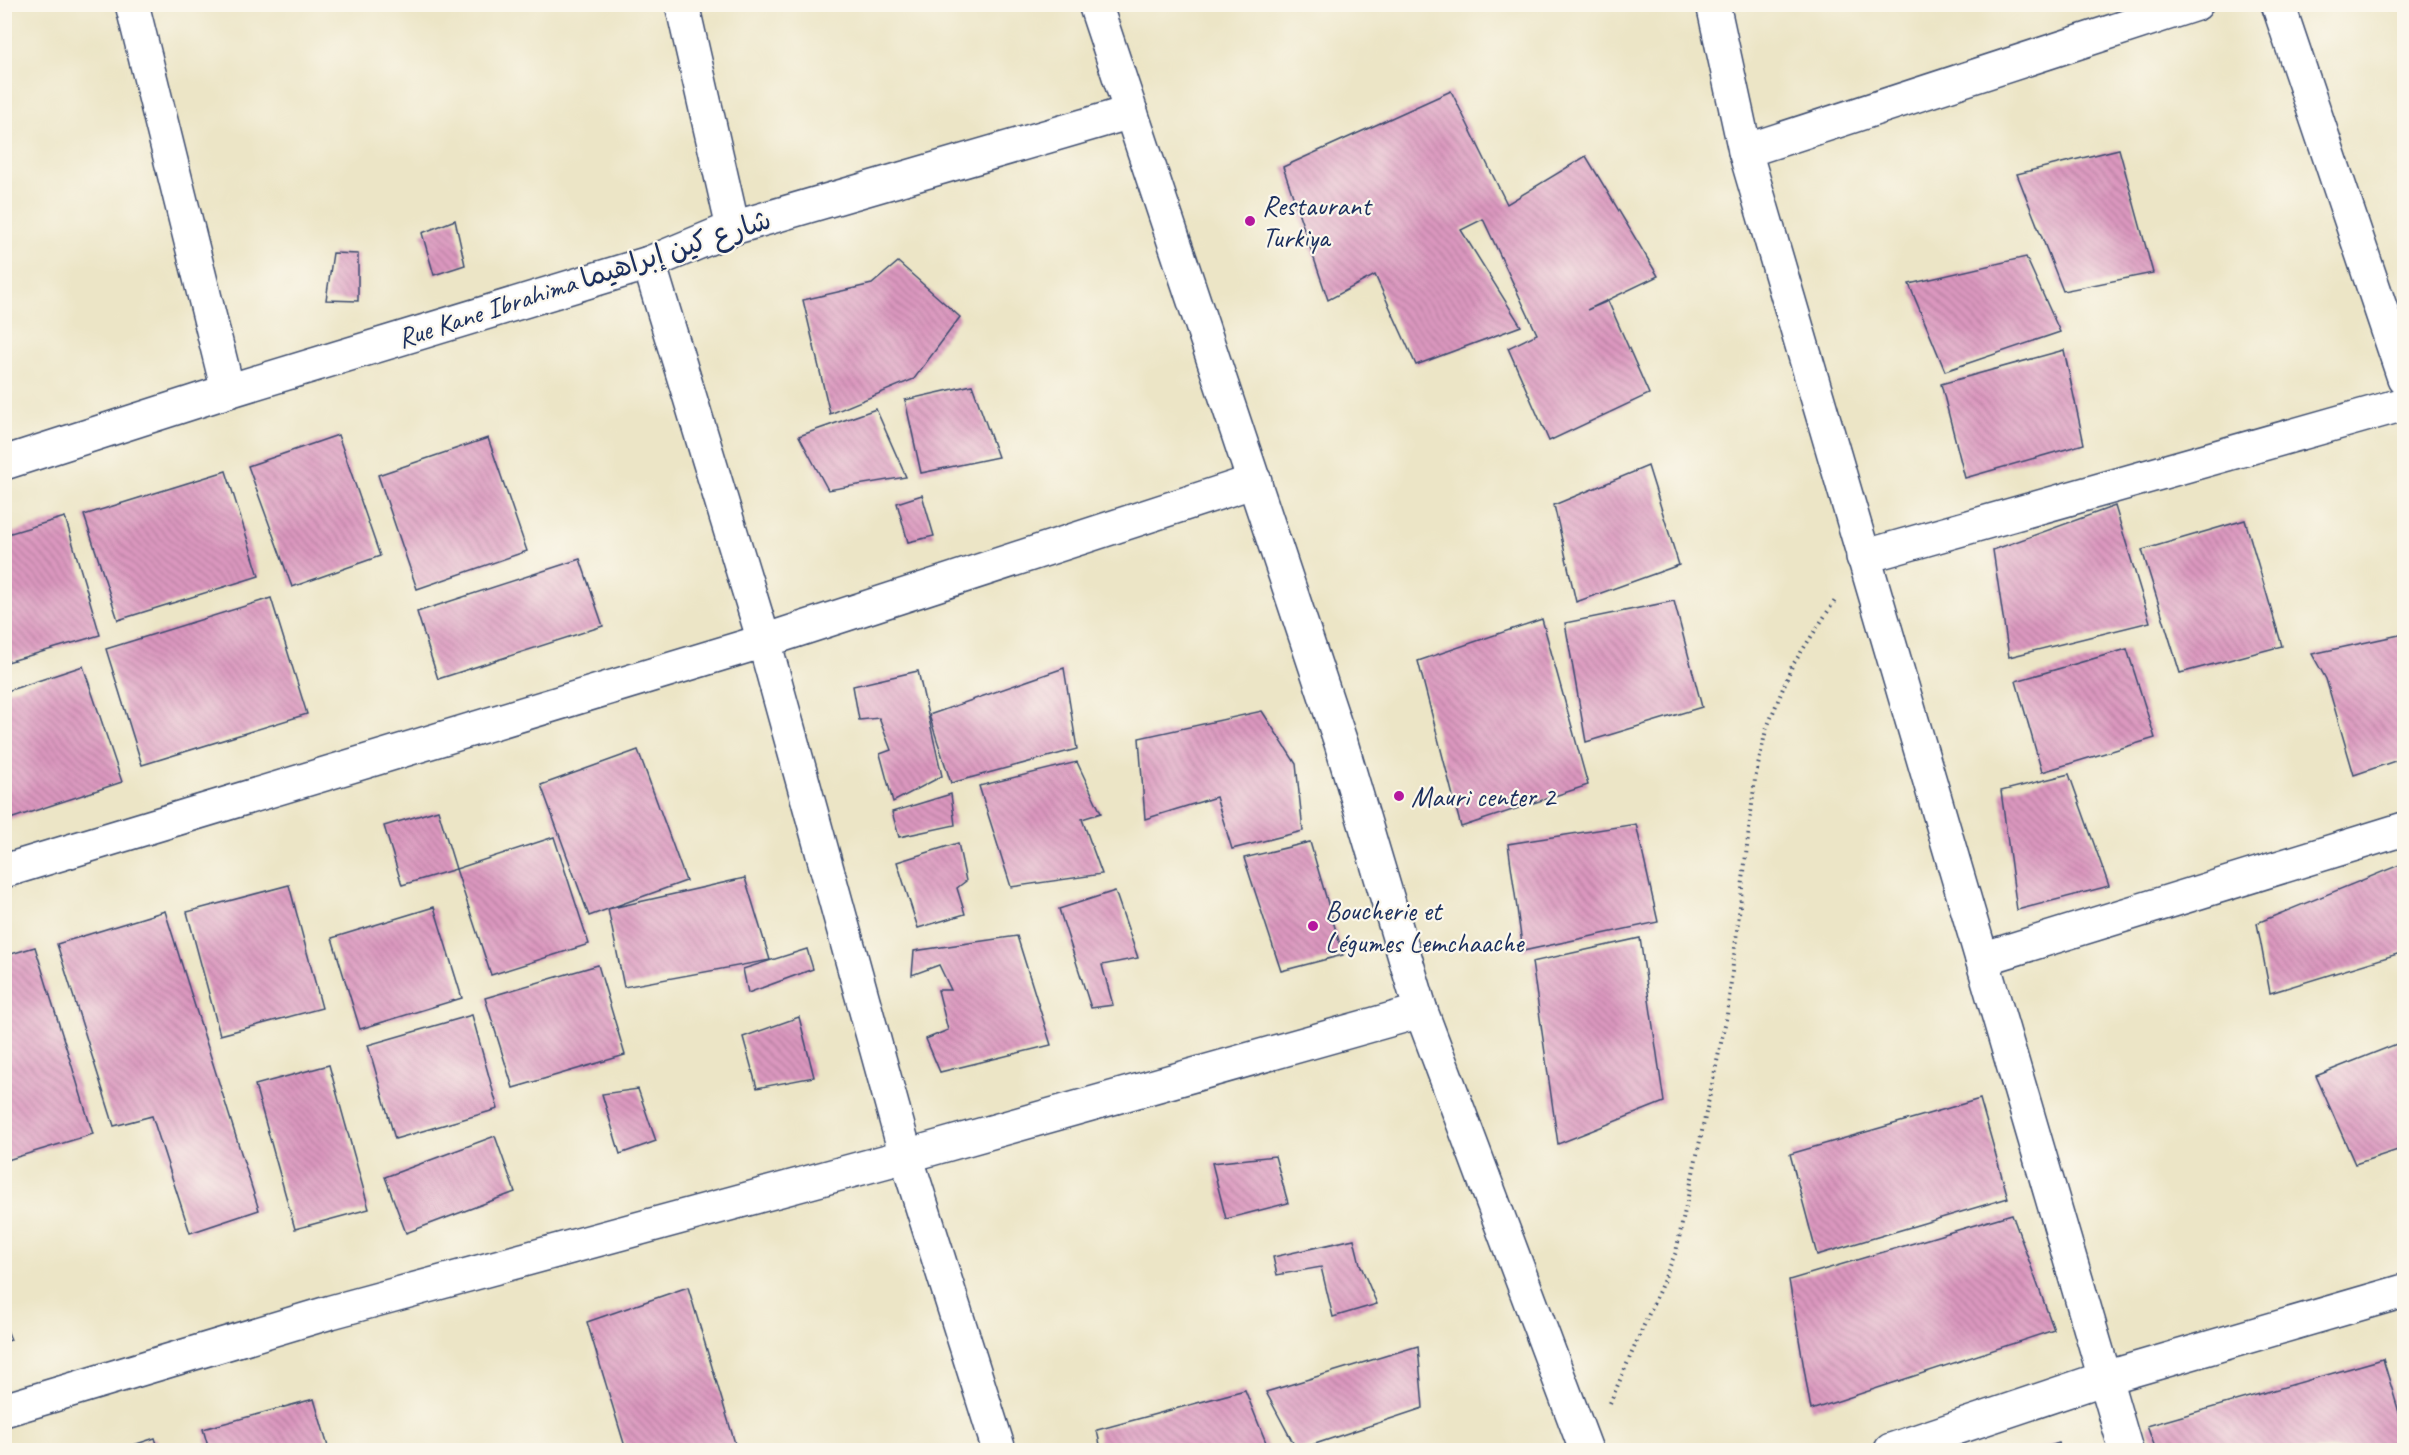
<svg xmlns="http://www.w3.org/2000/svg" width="2409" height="1455" font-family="Caveat,'Playpen Sans Arabic',sans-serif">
<defs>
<pattern id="building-back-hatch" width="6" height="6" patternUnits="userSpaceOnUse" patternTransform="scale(1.5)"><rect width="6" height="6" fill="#dc98bf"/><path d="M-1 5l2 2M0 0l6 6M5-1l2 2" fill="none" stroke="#b27c9e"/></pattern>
</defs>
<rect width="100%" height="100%" fill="#fbf7ec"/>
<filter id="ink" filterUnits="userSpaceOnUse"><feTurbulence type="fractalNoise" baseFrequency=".0167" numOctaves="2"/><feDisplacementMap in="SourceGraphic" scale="12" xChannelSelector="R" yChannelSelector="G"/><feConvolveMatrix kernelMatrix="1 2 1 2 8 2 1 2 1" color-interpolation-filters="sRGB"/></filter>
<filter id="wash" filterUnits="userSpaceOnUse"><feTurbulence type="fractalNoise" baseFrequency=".008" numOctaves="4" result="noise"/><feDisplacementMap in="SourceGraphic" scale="24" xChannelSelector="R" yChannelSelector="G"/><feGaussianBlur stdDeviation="1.35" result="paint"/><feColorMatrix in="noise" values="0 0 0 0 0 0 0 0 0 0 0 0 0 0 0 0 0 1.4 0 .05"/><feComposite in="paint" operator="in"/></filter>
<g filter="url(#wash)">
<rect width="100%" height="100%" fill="#ece5c6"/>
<g id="blocks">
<g fill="url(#building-back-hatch)">
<path d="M1919,4H1940V5L1921,10Z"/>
<path d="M1451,91L1507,204L1586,156L1658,276L1587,310L1608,301L1649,394L1549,441L1508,348L1537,334L1483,219L1461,230L1521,326L1416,365L1375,275L1328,300L1283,167Z"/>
<path d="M2119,149L2153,273L2063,291L2017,174Z"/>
<path d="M455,220L465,265L434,275L422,233Z"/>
<path d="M333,253L358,254V301L326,300Z"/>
<path d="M2026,257L2060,332L1945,371L1909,284Z"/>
<path d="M898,262L960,317L914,379L830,414L803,300L872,284Z"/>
<path d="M2064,350L2084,444L1965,478L1941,384Z"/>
<path d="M972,385L998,457L921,473L905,400Z"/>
<path d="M876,409L906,477L828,490L799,436Z"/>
<path d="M338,435L380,556L292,587L248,466Z"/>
<path d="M488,438L527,551L417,589L378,475Z"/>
<path d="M1648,466L1679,565L1576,602L1554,505Z"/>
<path d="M226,471L259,576L118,620L84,515Z"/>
<path d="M922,495L934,536L908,542L897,503Z"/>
<path d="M2115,506L2150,622L2009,657L1993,550Z"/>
<path d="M65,517L100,635L4,663V535Z"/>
<path d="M2245,520L2282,646L2180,673L2142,550Z"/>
<path d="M580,559L603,626L438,679L417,612Z"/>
<path d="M271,598L307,714L142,765L106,649Z"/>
<path d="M1674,601L1702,707L1586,742L1565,623Z"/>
<path d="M1542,619L1588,785L1461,827L1418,661Z"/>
<path d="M2404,634V758L2354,775L2326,679L2312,654Z"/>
<path d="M2127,649L2155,738L2042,772L2016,681Z"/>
<path d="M83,666L122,782L4,821V692Z"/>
<path d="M1064,668L1077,749L951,783L929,715Z"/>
<path d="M918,671L942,776L893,802L880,754L891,750L879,718L859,720L853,686Z"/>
<path d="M1262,711L1296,764L1303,831L1232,849L1216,797L1145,819L1139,738Z"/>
<path d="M638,750L686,881L608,909L745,878L770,960L624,987L608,909L589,916L541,785Z"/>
<path d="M1077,762L1101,813L1082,819L1102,874L1011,887L979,786Z"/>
<path d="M2069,774L2109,886L2017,910L2001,791Z"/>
<path d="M951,794L955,825L899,837L892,812Z"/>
<path d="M438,810L456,869L402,885L384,826Z"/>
<path d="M1636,824L1658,922L1523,951L1508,844Z"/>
<path d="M554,837L589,944L491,975L456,869Z"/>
<path d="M1310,842L1343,955L1281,971L1244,858Z"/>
<path d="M958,843L966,881L957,888L965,914L918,928L897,862Z"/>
<path d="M2404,863V952L2270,993L2257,923Z"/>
<path d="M289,885L322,1008L220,1035L187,912Z"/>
<path d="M1115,891L1138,958L1102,965L1113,1005L1091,1008L1059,909Z"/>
<path d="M434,907L462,998L360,1029L332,938Z"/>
<path d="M165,911L259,1210L190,1233L152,1116L114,1126L57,944Z"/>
<path d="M1017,936L1051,1045L940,1072L926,1039L948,1030L938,990H951L939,965L912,975L914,951Z"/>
<path d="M1640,938L1664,1102L1558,1144L1532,962Z"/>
<path d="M35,947L93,1134L4,1161V956Z"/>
<path d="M807,949L813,969L748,993L743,969Z"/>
<path d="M598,965L625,1055L513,1088L485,998Z"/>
<path d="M472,1015L498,1109L395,1139L368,1045Z"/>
<path d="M799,1017L814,1077L757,1088L743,1037Z"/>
<path d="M2404,1041V1148L2355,1164L2316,1076Z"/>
<path d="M329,1065L369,1209L295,1229L255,1085Z"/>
<path d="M638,1089L656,1141L620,1154L602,1094Z"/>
<path d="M1980,1099L2008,1198L1817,1255L1790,1154Z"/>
<path d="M495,1136L515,1192L406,1233L385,1177Z"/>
<path d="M1275,1156L1288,1203L1226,1219L1212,1163Z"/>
<path d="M2012,1214L2054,1330L1811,1410L1789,1280Z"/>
<path d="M1354,1239L1360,1264L1377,1304L1333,1317L1321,1267L1277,1275L1273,1257Z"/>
<path d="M688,1287L737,1450H626L587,1322Z"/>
<path d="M4,1322L11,1340L4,1342Z"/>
<path d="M1418,1346L1423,1408L1297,1450L1266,1392Z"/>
<path d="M2383,1359L2404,1429V1450H2156L2147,1426Z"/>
<path d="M1245,1390L1269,1450H1101L1097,1430Z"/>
<path d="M314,1399L329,1450H209L203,1429Z"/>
<path d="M155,1438L159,1450H118Z"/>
<path d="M2059,1443L2061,1450H2037Z"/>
</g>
</g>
</g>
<g filter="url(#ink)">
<use href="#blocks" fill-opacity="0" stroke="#3a4a6e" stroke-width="1.5"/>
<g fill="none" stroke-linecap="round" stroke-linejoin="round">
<g stroke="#3a4a6e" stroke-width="36">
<g id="street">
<path d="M132,4L228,391"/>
<path d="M682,4L733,228"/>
<path d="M1713,4L1745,151L2126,1450"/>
<path d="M2278,4L2404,378"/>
<path d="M1745,151L2196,4"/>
<path d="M649,263L764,641L906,1156L999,1450"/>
<path d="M4,463L228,391L649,263L733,228L1131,112"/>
<path d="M1863,557L2404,404"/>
<path d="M4,871L764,641L1255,481"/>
<path d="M1982,959L2404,829"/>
<path d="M4,1410L331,1312L906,1156L1421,1011"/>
<path d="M1891,1450L2105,1378L2404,1291"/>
</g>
</g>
<g stroke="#3a4a6e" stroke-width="36">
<path id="secondary" d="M1095,4L1341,743L1421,1011L1586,1450"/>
</g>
<path stroke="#3a4a6e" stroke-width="4" stroke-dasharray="1.5 4.5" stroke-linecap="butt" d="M1610,1403L1676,1252L1727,1015L1755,779L1766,730L1792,666L1836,599"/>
<use href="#street" stroke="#fff" stroke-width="33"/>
<use href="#secondary" stroke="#fff" stroke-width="33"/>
</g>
</g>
<g fill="#b5179e" stroke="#fbf7ec" stroke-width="2">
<circle cx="1250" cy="221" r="6"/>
<circle cx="1399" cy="796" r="6"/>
<circle cx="1313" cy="926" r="6"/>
</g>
<g text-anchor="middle" stroke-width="4.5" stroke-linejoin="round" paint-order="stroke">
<g font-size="28" fill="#1b2f5e" stroke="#fbf7ec" text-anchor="start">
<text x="1262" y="215">Restaurant<tspan x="1262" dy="32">Turkiya</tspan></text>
<text x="1411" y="806">Mauri center 2</text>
<text x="1325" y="920">Boucherie et<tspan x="1325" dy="32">Légumes Lemchaache</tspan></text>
</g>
<g font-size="28" fill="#1b2f5e" stroke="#fbf7ec">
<text transform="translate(584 278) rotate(-18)" y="10">Rue Kane Ibrahima شارع كين إبراهيما</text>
</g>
</g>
<rect width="2409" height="1455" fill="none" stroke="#fbf7ec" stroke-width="24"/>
</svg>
